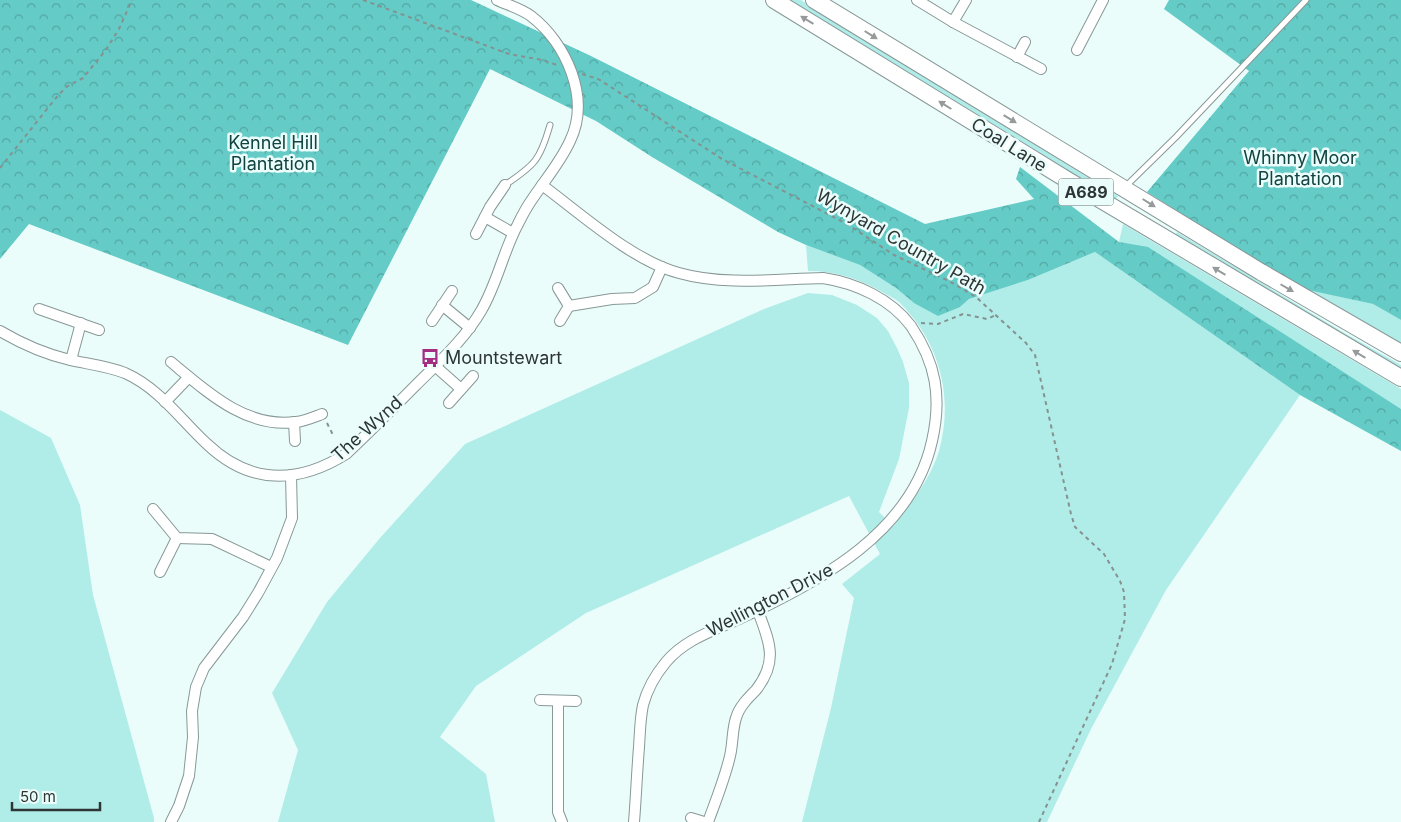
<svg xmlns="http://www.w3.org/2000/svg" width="1401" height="822" font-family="Inter,sans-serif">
<defs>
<pattern id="forest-crowns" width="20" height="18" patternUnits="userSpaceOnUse" patternTransform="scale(1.25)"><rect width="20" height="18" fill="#64cbc6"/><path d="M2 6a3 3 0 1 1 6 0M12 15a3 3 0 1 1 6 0" fill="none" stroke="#53a6a2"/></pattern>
</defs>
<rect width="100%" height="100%" fill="#eafdfb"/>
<g fill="#b0ece8">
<path d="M786,0H801L1118,196L1114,202Z"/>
<path d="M1147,192L1299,287L1373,304L1401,320V348L1322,304Z"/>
<path d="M1123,224L1401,389V409L1334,368L1119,242Z"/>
<path d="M1177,232L1346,334L1401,365V374L1173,240Z"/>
<path d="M806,245L860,265L896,288L914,303L960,307L969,299L1028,280L1095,252L1300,395L1166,590L1091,729L1047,822H802L831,708L854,598L842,584L880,554L849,496L586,613L476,686L440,737L486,774L495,822H278L298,750L272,693L327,602L380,538L465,444L764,309L808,293L832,295L857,305L877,318L888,331L897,348L903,362L909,383V408L899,459L879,512L893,526C911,503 930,480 939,451C954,397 940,343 900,303C896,299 889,296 884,293C860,279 836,271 808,271Z"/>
<path d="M0,410L51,438L80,505L93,595L154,818V822H0Z"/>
</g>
<g fill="url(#forest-crowns)">
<path d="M0,0H471L591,56L925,224L1034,199L1016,179L1020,167L1119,242L1148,247L1401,409V451L1300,395L1095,252L1028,280L969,299L960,307L938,316L914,303L896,288L860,265L806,245L778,232L652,157L596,121L490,69L348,345L29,224L0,259Z"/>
<path d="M1169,0H1401V320L1373,304L1299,288L1147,192L1249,71L1164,9Z"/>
</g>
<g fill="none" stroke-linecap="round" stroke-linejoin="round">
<g stroke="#879896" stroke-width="7">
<g id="service">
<path d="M505,185C535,165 540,160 550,125"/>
<path d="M1126,186L1176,137L1306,0"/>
</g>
</g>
<g stroke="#879896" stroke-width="12">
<g id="minor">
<path d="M917,0L953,22L1041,69"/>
<path d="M953,22L966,0"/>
<path d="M1077,50L1103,0"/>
<path d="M1017,57L1025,42"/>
<path d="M542,185C581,214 633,261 679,273C725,286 776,279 823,278C856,283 891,299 911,326C936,363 942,397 932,441C912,532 821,581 743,617C716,630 686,638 666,662C656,674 647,690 643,705C640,719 640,733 639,747C637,772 636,797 634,822"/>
<path d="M485,217L513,233"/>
<path d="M476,234L490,207L505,185"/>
<path d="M558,288L569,306L560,321"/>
<path d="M442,305L470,328"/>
<path d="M569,306L612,299L635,298L653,287L662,267"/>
<path d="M39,309L99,330"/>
<path d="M432,321L452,291"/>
<path d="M0,331C22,344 45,354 70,360C88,364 107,366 125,373C159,388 181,420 207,444C250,485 298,484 346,454C370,432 393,408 416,385C439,362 464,340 481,311C497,284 503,252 518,224C522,216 526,208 531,201C544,181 560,163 570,141C591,98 566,43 531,16C522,9 508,5 497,0"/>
<path d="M71,360L81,323"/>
<path d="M171,362C206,391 246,429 296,422C305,421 314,417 322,414"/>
<path d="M435,366L461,389"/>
<path d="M165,402L189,377"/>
<path d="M449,403L473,376"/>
<path d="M294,422L295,441"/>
<path d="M153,509L177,538L212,539L271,567"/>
<path d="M160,572L177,538"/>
<path d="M540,700L576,701"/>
<path d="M558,701V812L562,822"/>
<path d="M691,818L704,822"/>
<path d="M171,822L179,806L189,776L193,737L192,711L196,687L204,668L243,617L258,593L277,558L292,518L291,475"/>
<path d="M708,822C716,800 725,778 730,756C733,744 732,730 736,718C739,707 748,698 756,690C779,661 769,641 758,611"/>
</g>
</g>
<g stroke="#879896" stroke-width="18">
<g id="trunk">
<path d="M774,0L1069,181L1401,378"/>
<path d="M814,0L1261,272L1401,353"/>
</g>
</g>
<g stroke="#859290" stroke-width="2" stroke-dasharray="4 4" stroke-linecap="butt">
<path d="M363,0L509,54L542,60L557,65"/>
<path d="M582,74L598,79L614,89L722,159L847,224L894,255L949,281L976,297L1026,343L1035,355L1071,514L1075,527L1104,554L1120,581L1124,592L1125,619L1112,664L1039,822"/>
<path d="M0,168L55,99L66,87L83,78L105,51L119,29L132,0"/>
<path d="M921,323L938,324L963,314L987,319L996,315"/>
<path d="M327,423L333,435"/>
</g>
<use href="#service" stroke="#fff" stroke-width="5"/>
<use href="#minor" stroke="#fff" stroke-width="10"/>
<use href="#trunk" stroke="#fff" stroke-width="16"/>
</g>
<defs><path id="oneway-solid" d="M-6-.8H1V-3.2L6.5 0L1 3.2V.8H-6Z" transform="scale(1.25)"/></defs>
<g fill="#969a9a">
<use href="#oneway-solid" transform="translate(807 20) rotate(-149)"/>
<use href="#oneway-solid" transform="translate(871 35) rotate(32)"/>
<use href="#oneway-solid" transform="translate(945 105) rotate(-148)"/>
<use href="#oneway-solid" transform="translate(1010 119) rotate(31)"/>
<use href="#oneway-solid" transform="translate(1149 203) rotate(32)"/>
<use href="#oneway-solid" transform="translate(1219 271) rotate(-149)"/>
<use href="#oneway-solid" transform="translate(1287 288) rotate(30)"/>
<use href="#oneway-solid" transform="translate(1359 354) rotate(-149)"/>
</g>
<defs>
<g id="bus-bare" transform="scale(1.5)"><path d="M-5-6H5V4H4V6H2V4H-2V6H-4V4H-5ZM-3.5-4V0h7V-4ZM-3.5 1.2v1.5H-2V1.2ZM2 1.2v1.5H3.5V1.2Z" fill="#a42c83" stroke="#eafdfb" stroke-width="2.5" paint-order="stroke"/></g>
</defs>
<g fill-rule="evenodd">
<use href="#bus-bare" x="430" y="358"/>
</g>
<g text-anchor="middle" stroke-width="5" stroke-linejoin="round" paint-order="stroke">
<rect fill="#eafdfb" stroke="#667270" stroke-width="1" x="1058.5" y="178.5" width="55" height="27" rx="4"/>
<g font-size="16" font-weight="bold" fill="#2e3635">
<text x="1086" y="198">A689</text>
</g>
<g font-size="18" fill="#134341" stroke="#eafdfb">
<text x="273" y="149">Kennel Hill<tspan x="273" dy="21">Plantation</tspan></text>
<text x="1300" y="164">Whinny Moor<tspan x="1300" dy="21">Plantation</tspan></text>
</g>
<g font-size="18" fill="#2e3635" stroke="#eafdfb">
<text transform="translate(1009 145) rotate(32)" y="6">Coal Lane</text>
<text transform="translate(901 242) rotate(30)" y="6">Wynyard Country Path</text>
<text transform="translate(367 429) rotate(-42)" y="6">The Wynd</text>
<text transform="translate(770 600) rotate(-27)" y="6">Wellington Drive</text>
</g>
<g font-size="18" fill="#2e3635" stroke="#eafdfb" text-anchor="start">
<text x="445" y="364">Mountstewart</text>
</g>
</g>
<path d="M12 802v8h88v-8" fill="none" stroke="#2e3635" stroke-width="2.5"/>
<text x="20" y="802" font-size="15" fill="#2e3635" stroke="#eafdfb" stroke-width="4" paint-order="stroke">50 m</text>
</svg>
